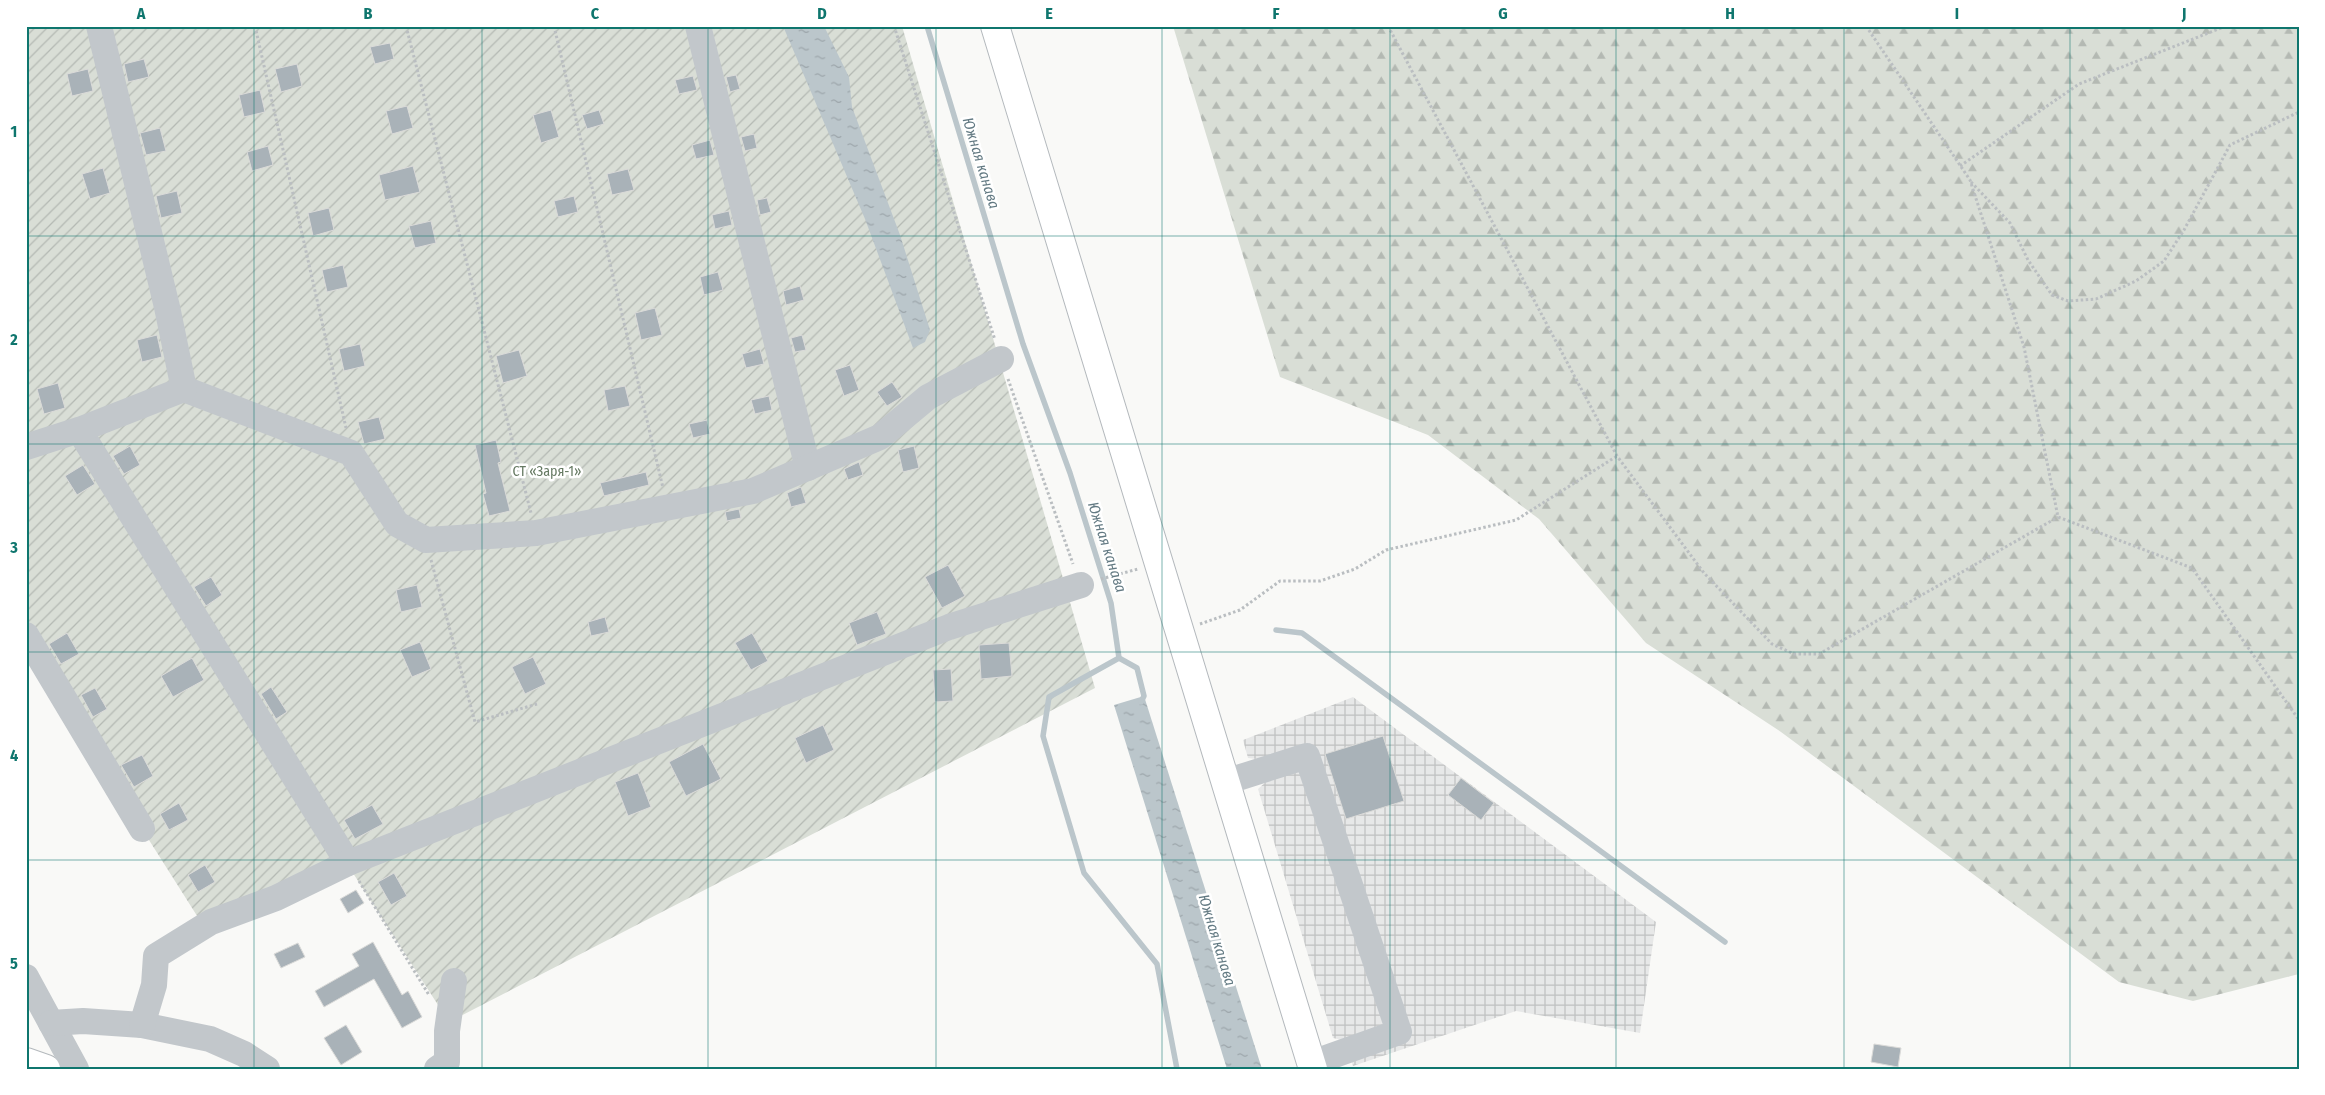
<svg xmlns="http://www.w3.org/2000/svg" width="2325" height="1095" font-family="'Fira Sans Condensed',sans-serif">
<defs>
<pattern id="industrial-grid" width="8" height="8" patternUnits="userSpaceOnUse" patternTransform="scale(1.25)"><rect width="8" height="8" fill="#e7e8e8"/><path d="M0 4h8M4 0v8" fill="none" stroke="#bfc1c1"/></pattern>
<pattern id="forest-firs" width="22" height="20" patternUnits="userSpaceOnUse" patternTransform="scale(1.25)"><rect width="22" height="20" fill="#d9ded6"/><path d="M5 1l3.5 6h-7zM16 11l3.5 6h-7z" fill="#b4b9b3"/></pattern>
<pattern id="garden-furrows" width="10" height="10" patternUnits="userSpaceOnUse" patternTransform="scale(1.25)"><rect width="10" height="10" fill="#d9ded6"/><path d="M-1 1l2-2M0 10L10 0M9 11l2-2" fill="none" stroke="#b4b9b3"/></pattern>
<pattern id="water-ripples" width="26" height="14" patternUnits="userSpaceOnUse" patternTransform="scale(1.25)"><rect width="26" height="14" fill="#bbc6cb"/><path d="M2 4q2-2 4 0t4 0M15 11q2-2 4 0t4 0" fill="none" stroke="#9ca5aa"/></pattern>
</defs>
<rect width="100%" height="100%" fill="#f9f9f7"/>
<path fill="url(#industrial-grid)" d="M1353,697L1656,922L1640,1033L1516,1011L1353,1066L1346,1041L1333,1038L1258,789L1270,778L1264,760L1248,758L1243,740Z"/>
<path fill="url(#forest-firs)" d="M1173,26H2299V974L2193,1001L2119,982L1781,732L1646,643L1539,519L1428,435L1280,377Z"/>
<path fill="url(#garden-furrows)" d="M26,26H902L1095,688L449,1022L351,870L206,930L142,829L26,629Z"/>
<g fill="url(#water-ripples)">
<path d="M783,26H824L849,77L852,107L900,235L930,330L925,342L913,348L865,219Z"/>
<path d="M1144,696L1262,1069H1227L1114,705Z"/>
</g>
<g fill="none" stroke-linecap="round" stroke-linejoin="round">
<g stroke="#bbc6cb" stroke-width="5.5">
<path d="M927,26L1023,344L1070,473L1111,603L1119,658L1137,668L1144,696L1141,702"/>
<path d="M1276,630L1302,633L1725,942"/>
<path d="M1119,658L1049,697L1043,736L1084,873L1157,964L1177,1069"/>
</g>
</g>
<g fill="#a9b2b8" stroke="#dbdbd9">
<path d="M390,43L394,59L375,64L370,47Z"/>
<path d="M144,59L149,77L128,82L124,64Z"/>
<path d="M297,64L302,86L281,92L275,69Z"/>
<path d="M88,69L93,91L72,96L67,74Z"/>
<path d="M736,75L740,89L730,92L726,77Z"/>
<path d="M693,76L697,90L679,94L675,80Z"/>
<path d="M260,90L265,112L244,117L239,95Z"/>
<path d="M407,106L413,128L392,134L386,111Z"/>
<path d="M551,110L559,137L541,143L533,115Z"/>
<path d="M599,110L604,124L587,129L582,115Z"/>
<path d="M160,128L166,151L146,155L140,133Z"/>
<path d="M754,134L757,148L745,151L741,137Z"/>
<path d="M710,140L714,155L696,159L692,145Z"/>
<path d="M268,146L273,165L252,171L247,152Z"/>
<path d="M413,166L420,192L385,200L379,175Z"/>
<path d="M103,168L110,193L90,199L82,174Z"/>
<path d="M628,169L634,190L612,195L607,174Z"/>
<path d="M177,191L182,213L161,218L156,196Z"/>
<path d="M574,196L578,212L558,217L554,201Z"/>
<path d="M767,198L771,212L760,215L757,200Z"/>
<path d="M329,208L334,230L313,236L308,213Z"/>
<path d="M729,211L732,225L715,229L712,215Z"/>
<path d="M431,221L436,243L415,248L409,226Z"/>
<path d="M343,265L348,287L327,292L322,270Z"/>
<path d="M718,272L723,290L704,295L700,277Z"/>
<path d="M800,286L804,300L786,305L783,291Z"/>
<path d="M655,308L662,335L641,340L635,313Z"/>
<path d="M157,335L162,357L142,362L137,340Z"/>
<path d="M802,335L806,350L795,352L791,338Z"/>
<path d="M360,344L365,366L344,371L339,349Z"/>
<path d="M760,349L764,364L746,368L742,354Z"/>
<path d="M519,350L527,376L503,383L496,356Z"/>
<path d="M850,365L859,390L844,396L835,370Z"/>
<path d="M892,382L902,397L887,406L877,392Z"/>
<path d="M58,383L65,408L44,414L37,389Z"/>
<path d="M625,386L630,406L608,411L604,390Z"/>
<path d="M769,396L772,410L755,414L751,400Z"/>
<path d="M379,417L385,439L364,444L358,422Z"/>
<path d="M707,420L710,434L693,438L689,424Z"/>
<path d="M496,440L501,462L498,463L510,511L489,516L483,494L486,493L475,445Z"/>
<path d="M130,446L140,465L124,474L113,456Z"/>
<path d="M914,446L919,468L903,472L898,450Z"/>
<path d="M859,462L863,475L848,480L844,469Z"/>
<path d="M83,465L95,484L77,495L65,476Z"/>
<path d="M646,472L649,485L604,496L600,483Z"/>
<path d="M801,487L806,503L791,507L787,493Z"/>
<path d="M739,509L741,518L727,521L725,512Z"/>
<path d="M948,565L965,596L942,608L925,577Z"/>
<path d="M211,577L222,595L206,606L194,587Z"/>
<path d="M417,585L422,607L401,612L396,590Z"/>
<path d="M877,612L886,634L857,645L849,623Z"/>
<path d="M605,617L609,632L591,636L588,622Z"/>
<path d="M67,633L79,654L61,664L49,644Z"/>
<path d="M752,633L768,661L751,670L735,643Z"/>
<path d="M420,642L431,669L412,677L400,650Z"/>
<path d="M1009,643L1012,676L981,679L979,645Z"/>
<path d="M533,657L546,684L525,694L512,667Z"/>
<path d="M192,658L204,680L173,697L161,676Z"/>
<path d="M951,669L953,701L935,702L933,670Z"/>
<path d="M271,687L287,712L276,719L261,694Z"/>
<path d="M95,688L107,709L93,717L81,695Z"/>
<path d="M823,725L834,750L806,763L795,738Z"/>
<path d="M1383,736L1404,801L1346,819L1325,754Z"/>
<path d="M703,744L721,779L686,796L669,762Z"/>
<path d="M142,755L153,776L134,787L121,765Z"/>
<path d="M638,773L651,807L628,816L615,782Z"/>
<path d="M1461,778L1494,803L1481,820L1448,795Z"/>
<path d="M179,803L188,820L169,830L160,814Z"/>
<path d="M372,805L383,824L355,839L344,820Z"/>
<path d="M205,865L215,882L198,892L188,875Z"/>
<path d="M394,873L407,896L391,905L378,882Z"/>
<path d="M356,890L364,903L348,913L340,899Z"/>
<path d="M373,942L402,995L408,991L422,1017L402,1028L374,979L324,1007L315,991L359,966L352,954Z"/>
<path d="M298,943L305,957L281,968L274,954Z"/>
<path d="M346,1025L362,1052L341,1065L324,1038Z"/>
<path d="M1874,1044L1901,1048L1898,1067L1871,1062Z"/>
</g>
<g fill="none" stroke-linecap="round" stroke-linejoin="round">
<g stroke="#b4b9bd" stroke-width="30">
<g id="major">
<path d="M995,26L1313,1069"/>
<path d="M26,1062L46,1069"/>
</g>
</g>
<g stroke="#babec1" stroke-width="3" stroke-dasharray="2.5 2.5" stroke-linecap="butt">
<path d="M255,26L346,428"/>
<path d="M406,26L531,513"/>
<path d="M554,26L663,488"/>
<path d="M894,26L995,340"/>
<path d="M1388,26L1617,456L1704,573L1772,644L1794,654H1819L2058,517"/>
<path d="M1866,26L1970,180L2024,347L2058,517L2192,568L2299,720"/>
<path d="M1960,166L2079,84L2226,26"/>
<path d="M1971,182L2010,223L2028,260L2052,295L2068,301L2096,299L2136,281L2164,261L2184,230L2230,145L2299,112"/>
<path d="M1008,379L1073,564"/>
<path d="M431,560L475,722L537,704"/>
<path d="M1101,579L1138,569"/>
<path d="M1200,624L1240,610L1280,581H1320L1355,569L1386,550L1516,520L1617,456"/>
<path d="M359,881L429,995"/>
</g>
<g stroke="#c2c7cb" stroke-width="26">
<path d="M698,26L808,468"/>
<path d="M184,389L351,453L397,524L426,540L536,533L753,491L880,437L928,397L1001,359"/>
<path d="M79,430L348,863"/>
<path d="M26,447L79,430L184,389L167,307L99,26"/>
<path d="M26,635L142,829"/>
<path d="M1225,782L1307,756L1399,1032L1312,1063"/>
<path d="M26,977L76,1069"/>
<path d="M51,1023L83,1021L142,1025L210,1039L244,1054L267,1069"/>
<path d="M142,1025L154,985L156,956L211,922L276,898L348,863L949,627L1081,585"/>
<path d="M437,1069L447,1062V1031L454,981"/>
</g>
<use href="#major" stroke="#fff" stroke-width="28"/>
</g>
<path fill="none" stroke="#0f766e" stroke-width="1" stroke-opacity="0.55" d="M254,26V1069M482,26V1069M708,26V1069M936,26V1069M1162,26V1069M1390,26V1069M1616,26V1069M1844,26V1069M2070,26V1069M26,236H2299M26,444H2299M26,652H2299M26,860H2299"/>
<g text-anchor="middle" stroke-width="5" stroke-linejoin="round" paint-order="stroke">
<g font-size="14" fill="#667a63" stroke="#fff">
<text x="547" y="476">СТ «Заря-1»</text>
</g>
<g font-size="15" font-style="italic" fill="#637a83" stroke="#fff">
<text transform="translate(981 163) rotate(73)" y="5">Южная канава</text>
<text transform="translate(1107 547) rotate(72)" y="5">Южная канава</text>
<text transform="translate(1217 940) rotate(73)" y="5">Южная канава</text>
</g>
</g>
<rect width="2325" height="1095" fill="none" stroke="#ffffff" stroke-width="55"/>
<rect x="28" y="28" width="2270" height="1040" fill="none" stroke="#0f766e" stroke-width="2"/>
<g font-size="16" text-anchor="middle" font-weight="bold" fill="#0f766e">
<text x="141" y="19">A</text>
<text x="368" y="19">B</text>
<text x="595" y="19">C</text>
<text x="822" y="19">D</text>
<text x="1049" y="19">E</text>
<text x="1276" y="19">F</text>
<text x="1503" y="19">G</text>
<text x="1730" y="19">H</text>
<text x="1957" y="19">I</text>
<text x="2184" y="19">J</text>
<text x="14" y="137">1</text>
<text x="14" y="345">2</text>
<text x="14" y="553">3</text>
<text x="14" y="761">4</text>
<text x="14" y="969">5</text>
</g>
</svg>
